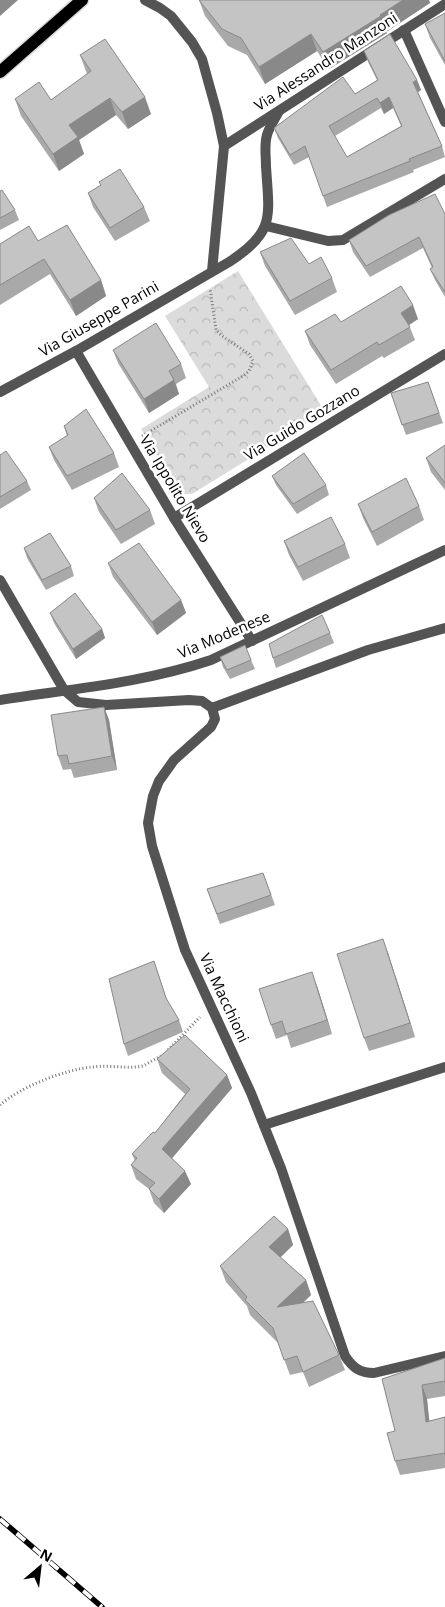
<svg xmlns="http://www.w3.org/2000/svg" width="445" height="1607" font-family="'Open Sans',sans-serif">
<defs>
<pattern id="forest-crowns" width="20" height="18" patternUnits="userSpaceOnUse" patternTransform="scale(1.25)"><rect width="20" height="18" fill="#dbdbdb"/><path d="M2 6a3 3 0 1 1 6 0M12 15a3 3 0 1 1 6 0" fill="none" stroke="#bababa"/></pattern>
</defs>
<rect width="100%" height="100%" fill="#fff"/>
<path fill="url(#forest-crowns)" d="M238,271L325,412L192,494H185L178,490L141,429L209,387L165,316Z"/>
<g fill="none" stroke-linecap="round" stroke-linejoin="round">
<g stroke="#dbdbdb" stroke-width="15">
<path id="primary" d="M0,72L82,0"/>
</g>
<g stroke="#767676" stroke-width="3" stroke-dasharray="1 2.5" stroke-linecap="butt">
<path d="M142,436L243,376L249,371L253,361L249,354L222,336L216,330L210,288"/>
<path d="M168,1050L200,1017"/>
<path d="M0,1105C20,1087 66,1069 93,1067C107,1065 121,1068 136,1067L143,1066L161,1056"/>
</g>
<g stroke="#545454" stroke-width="10">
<path d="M212,708L368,650L445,628"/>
<path d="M264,1125L445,1067"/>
</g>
<g stroke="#545454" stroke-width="10">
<path d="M145,0L160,8L171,16L192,42L202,59L217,113L224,146L212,271"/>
<path d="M404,30L445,122"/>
<path d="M224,146L445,4"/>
<path d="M266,226L328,241L343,240L445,179"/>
<path d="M76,351L174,518L252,641"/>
<path d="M0,392L76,351L229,262C276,232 269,216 266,166C266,156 264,145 267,135C269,127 275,119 279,111"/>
<path d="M174,518L445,354"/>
<path d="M0,580L64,690L78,702L106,705L189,700L202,701L212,708L215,719L211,727L174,760L159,781L153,796L148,823L152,846L185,950L251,1093L281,1168L345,1356C353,1368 360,1373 374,1373L445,1356"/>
<path d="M0,700C71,689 143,683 211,660L445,550"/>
</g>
<use href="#primary" stroke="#000" stroke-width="12"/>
<g stroke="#000" stroke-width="5.5">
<path id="rail" d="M0,1519L102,1607"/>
</g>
<use href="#rail" stroke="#fff" stroke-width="4" stroke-dasharray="11" stroke-linecap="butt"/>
</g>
<g fill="#a9a9a9" fill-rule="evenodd">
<path d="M199,0H429L430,3L386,32L387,33L329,69L317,51L265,84L247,55L228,46L205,16Z"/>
<path d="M445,13V65L430,38L425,24Z"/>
<path d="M364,51L417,80L421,90L418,92L442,146L445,157L413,170L414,172L327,207L309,157L294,165L278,138L274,128L355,94L377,80L368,62ZM381,108L384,114L393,108L401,126L347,157L335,136Z"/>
<path d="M80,55L151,114L128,129L116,115L79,140L84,154L59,171L21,116L15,99L51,100L87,74Z"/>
<path d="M99,182L144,207L150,221L115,241L93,207L88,193L101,185Z"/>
<path d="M0,191L15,210L19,220L0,230Z"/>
<path d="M445,214V297L435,280L430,269L432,268L423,248L370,277L353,252L349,240Z"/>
<path d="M38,241L101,280L106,296L76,316L50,274L0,305V244Z"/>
<path d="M260,252L309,264L332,278L337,292L295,315L265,266Z"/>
<path d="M418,319L409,325L415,340L384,358L382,356L336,384L310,345L305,331L341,322Z"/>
<path d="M113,350L181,364L186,378L176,384L179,394L149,413L118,363Z"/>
<path d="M428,382L443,423L406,435L391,393Z"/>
<path d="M64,426L114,453L119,467L72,490L54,460L49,447L67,436Z"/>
<path d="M445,445V490L431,472L426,458Z"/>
<path d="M0,455L27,481L31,490L0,509Z"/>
<path d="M272,476L326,485L329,495L297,514L276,485Z"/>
<path d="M94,498L150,510L155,524L121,544L99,512Z"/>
<path d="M358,504L419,506L424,520L377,546L363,518Z"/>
<path d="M284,541L345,544L350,558L303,581L289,555Z"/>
<path d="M24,548L71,566L74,576L46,590L27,558Z"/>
<path d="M108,563L181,600L186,613L157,635L113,577Z"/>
<path d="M50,613L102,629L105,638L76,659L54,623Z"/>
<path d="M330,633L334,643L276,668L273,658Z"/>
<path d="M220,657L251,660L255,669L230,679L223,667Z"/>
<path d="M104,707L109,720L117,770L74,778L71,769L63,770L58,756Z"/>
<path d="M263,873L275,905L220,924L207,889Z"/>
<path d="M388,953L415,1037L369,1051L364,1038Z"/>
<path d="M154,961L167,1000L179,1020L183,1032L128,1056L124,1044Z"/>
<path d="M317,986L332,1034L291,1048L287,1035L276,1039L271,1025Z"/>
<path d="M157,1059L227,1075L232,1088L172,1158L191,1184L164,1213L154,1203L149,1189L136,1179L131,1165L135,1161L132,1154L155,1133L185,1094L162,1073Z"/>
<path d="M288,1229L293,1245L280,1257L306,1280L311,1295L303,1303L339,1355L345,1370L309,1387L303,1372L290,1375L278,1343L250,1315L247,1306L226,1282L220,1266Z"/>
<path d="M445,1358V1396L427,1399L429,1421L445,1417V1468L400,1475L395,1461V1431L382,1379Z"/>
</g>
<g fill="#898989">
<path d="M0,0H18L0,16Z"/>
<path d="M403,0H429L430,3L386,32L387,33L329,69L323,52Z"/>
<path d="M311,34L317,51L265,84L259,67Z"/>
<path d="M417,80L421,90L417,93L413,82Z"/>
<path d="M145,97L151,114L128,129L122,112Z"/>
<path d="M389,97L393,108L384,114L380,103Z"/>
<path d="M110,98L116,115L79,140L84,154L59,171L53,154L69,125Z"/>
<path d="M101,280L106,296L76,316L70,300Z"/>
<path d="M413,305L418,319L406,327L401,313Z"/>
<path d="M174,380L179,394L149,413L144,399Z"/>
<path d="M181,600L186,613L157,635L152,622Z"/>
<path d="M102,629L105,638L76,659L73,649Z"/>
<path d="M104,707L109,720L117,770L112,756Z"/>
<path d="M383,939L388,953L415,1037L410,1023Z"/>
<path d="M312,972L317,986L332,1034L327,1020Z"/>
<path d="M227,1075L232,1088L168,1163L162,1149Z"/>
<path d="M185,1171L191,1184L164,1213L159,1199Z"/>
<path d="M288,1229L293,1245L275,1263L269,1247Z"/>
<path d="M306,1280L311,1295L282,1322L277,1307Z"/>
<path d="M422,1385L427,1399L431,1436L426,1422Z"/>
</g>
<g fill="#c4c4c4" stroke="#898989" fill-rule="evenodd">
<path d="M199,0H403L380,15L381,16L323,52L311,34L259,67L241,38L222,29Z"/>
<path d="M445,13V61L425,24Z"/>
<path d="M390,34L417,80L413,82L442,146L409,159L410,161L323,196L305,146L290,155L274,128L343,77L355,94L378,80L364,51ZM389,97L402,126L347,157L329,126L377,98L380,103Z"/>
<path d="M105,39L145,97L122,112L110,98L69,125L78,137L53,154L15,99L39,82L51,100L91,71L80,55Z"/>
<path d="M120,169L144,207L110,228L88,193L101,185L99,182Z"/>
<path d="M2,190L15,210L0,218V191Z"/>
<path d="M435,194L445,214V292L430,269L433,267L419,237L366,266L349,240L389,215Z"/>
<path d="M67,225L101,280L70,300L44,259L0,285V244L29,226L38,241Z"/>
<path d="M291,238L309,264L321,257L332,278L290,301L260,252Z"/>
<path d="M401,286L413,305L401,313L410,327L379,345L377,342L331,370L305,331L335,314L341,322Z"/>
<path d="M156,323L181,364L169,371L174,380L144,399L113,350Z"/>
<path d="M428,382L439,413L402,425L391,393Z"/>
<path d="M86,409L114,453L67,476L49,447L68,435L64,426Z"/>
<path d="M445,445V483L426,458Z"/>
<path d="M6,451L27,481L0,497V455Z"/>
<path d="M304,453L326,485L293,504L272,476Z"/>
<path d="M122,473L150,510L116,530L94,498Z"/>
<path d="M406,478L419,506L372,532L358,504Z"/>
<path d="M331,517L345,544L298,567L284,541Z"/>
<path d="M50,533L71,566L42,580L24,548Z"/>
<path d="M139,543L181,600L152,622L108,563Z"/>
<path d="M75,593L102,629L73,649L50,613Z"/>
<path d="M322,615L330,633L273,658L269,644Z"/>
<path d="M245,645L251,660L227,670L220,657Z"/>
<path d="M104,707L112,756L69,764L67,755L58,756L51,715Z"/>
<path d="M263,873L271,895L217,914L207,889Z"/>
<path d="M383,939L410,1023L364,1038L337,954Z"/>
<path d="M154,961L166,998L179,1020L124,1044L109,979Z"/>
<path d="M312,972L327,1020L286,1034L282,1021L271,1025L259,989Z"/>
<path d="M185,1035L227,1075L162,1149L185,1171L159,1199L149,1189L155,1183L131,1165L137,1158L132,1154L153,1132L155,1133L190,1089L157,1059Z"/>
<path d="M274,1216L288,1229L269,1247L306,1280L277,1307L313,1301L339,1355L303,1372L297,1356L284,1360L273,1328L245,1300L247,1297L220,1266Z"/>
<path d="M445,1358V1381L422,1385L426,1422L445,1417V1453L395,1461L387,1433L395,1431L382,1379Z"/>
</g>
<g text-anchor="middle" stroke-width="5" stroke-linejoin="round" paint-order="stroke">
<g font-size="15" fill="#000" stroke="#fff">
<text transform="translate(326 62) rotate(-33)" y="5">Via Alessandro Manzoni</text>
<text transform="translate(99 319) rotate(-30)" y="5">Via Giuseppe Parini</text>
<text transform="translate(302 423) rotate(-31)" y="5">Via Guido Gozzano</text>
<text transform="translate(175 489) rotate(59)" y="5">Via Ippolito Nievo</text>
<text transform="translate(224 635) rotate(-23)" y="5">Via Modenese</text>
<text transform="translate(224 998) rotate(65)" y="5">Via Macchioni</text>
</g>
</g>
<g transform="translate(40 1567) rotate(28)" stroke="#ffffff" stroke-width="4" paint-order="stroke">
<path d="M0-4L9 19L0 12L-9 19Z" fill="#000000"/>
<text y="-8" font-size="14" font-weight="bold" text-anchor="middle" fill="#000000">N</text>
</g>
</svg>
